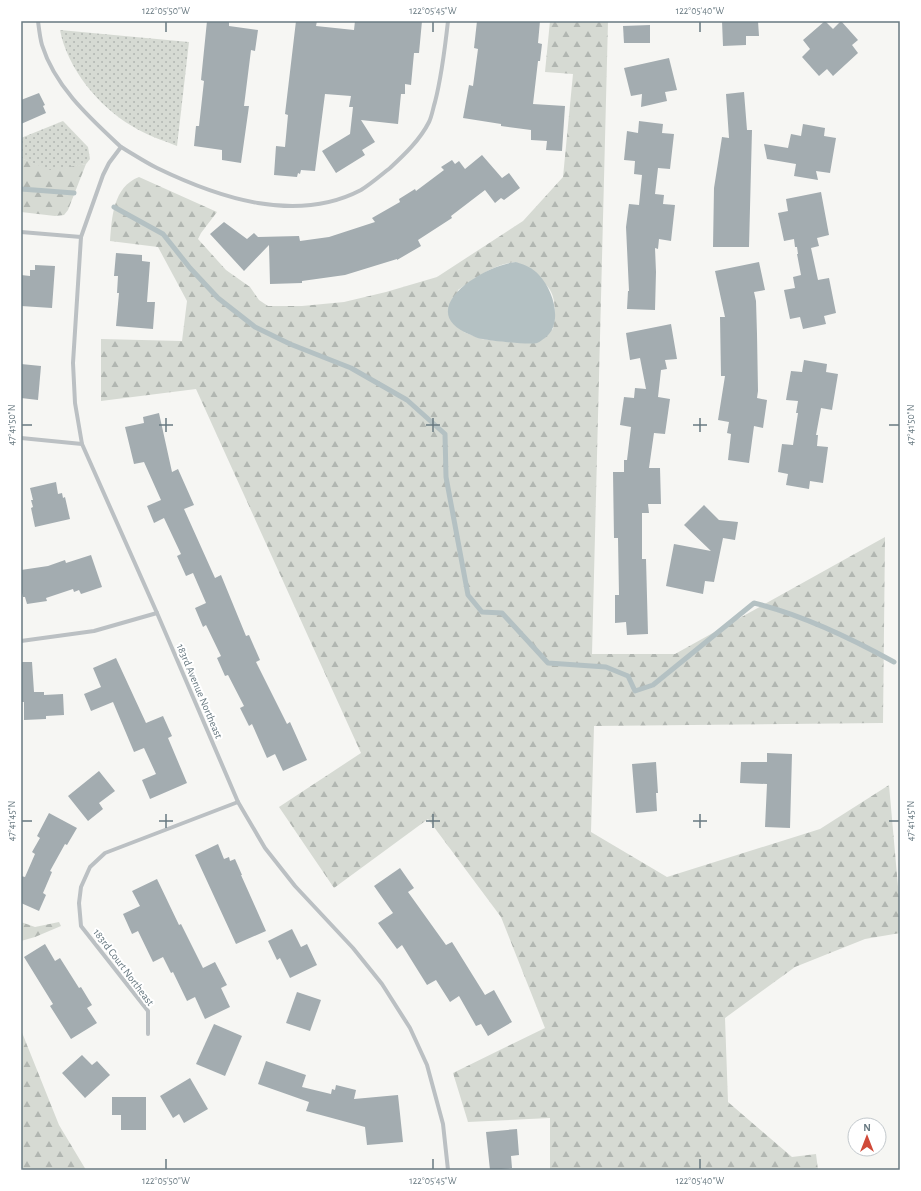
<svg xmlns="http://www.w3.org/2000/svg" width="921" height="1191" font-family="'Alegreya Sans',sans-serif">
<defs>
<pattern id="grass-dots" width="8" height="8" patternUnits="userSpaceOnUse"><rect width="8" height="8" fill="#d6dad3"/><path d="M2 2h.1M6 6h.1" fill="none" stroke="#b1b6b1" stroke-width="1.8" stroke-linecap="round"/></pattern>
<pattern id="forest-firs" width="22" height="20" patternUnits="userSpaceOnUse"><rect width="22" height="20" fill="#d6dad3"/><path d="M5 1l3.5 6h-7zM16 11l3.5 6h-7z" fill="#b1b6b1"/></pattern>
</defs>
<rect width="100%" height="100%" fill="#f6f6f3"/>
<g fill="url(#grass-dots)">
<path d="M60,30L189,42L177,146C162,140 146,135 132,126C99,107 67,68 60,30Z"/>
<path d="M63,121L88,147L90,159L86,164L50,171L21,158V138Z"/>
</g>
<g fill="url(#forest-firs)" fill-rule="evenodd">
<path d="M550,21H608L592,654H675L885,537L883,723L594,726L591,832L667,877L820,829L889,785L900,909V933L865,939L795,967L725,1018L728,1102L792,1157L816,1154L818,1170H550V1118L468,1122L453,1073L545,1028L501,917L428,819L334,888L279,807L361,753L196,389L101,401V339L182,341L187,301L158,247L110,241C112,217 113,187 139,177L217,212L201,233L198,239L226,270L250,287L259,300L268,306H302L344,302L386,292L437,277L523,221L563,177L573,74L545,72ZM516,262C524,268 543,280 548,287C557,298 555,316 553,329L521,343L481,339L464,332L458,290C476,278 494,264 516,262Z"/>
<path d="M21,158L50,170L86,164L68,210L64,215L55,216L21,212Z"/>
<path d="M21,922L35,927L59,922L61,926L35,937L21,941Z"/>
<path d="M21,1030L59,1125L86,1170H21Z"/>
</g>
<path fill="#b4c1c3" d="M516,262C525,265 533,268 539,275C553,290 564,323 545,338C543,339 540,342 537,343C531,345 491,341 483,339C479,339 475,337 471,335C411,311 483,265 516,262Z"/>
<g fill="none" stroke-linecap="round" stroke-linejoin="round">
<g stroke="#b4c1c3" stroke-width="5">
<path d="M21,189L74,193"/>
<path d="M114,207L163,234L190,268L218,298L255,327L290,344L351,368L407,400L445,434L446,477L468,595L482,612L502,613L548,663L606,667L628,676L635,691L653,685L754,603C803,615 849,637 894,662"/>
</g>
</g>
<g fill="#a3acb0">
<path d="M207,21H229V26L258,30L255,51L251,50L244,106H249L241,163L222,160V150L194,146L196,126H199L204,81L201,80Z"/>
<path d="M296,21H317L316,26L354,30L355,21H422L419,53H414L411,85L405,84V94H401L398,124L361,120L375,142L362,150L365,155L336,173L322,151L350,134L353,107H349L351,96L325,94L315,171L301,170L300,174L298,173L297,177L274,175L276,146L285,147L288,115L285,114Z"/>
<path d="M477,21H540L538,43L542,44L540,61H538L533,104L565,106L562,151L546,150L547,141L531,140V130L501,126V124L463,118L469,85L473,86L478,49L474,48Z"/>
<path d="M722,21H758L759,36H746V45L723,46Z"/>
<path d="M825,21L833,29L841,21L858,40L852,45L858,53L833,76L827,69L819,76L802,57L810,49L803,40Z"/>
<path d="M650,25V43H624L623,26Z"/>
<path d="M669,58L677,90L665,92L667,101L641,107L642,94L631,96L624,68Z"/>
<path d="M744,92L747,130H752L749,247H713L714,188L722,137L729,138L726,94Z"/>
<path d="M39,93L45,105L43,106L46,113L21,124V100Z"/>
<path d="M639,121L663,124L662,133L674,134L670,169L658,168L655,194L664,195L663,204L675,205L671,241L659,239L658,249L655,248L656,272L655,310L627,309L628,291H629L626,227L629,204L639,205L642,175L634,174L635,161L624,160L627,131L638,133Z"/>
<path d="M803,124L825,128L824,136L836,138L830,173L816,171L818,180L794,176L796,164L767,159L764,144L788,148L791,134L801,136Z"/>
<path d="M482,155L502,178L509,173L520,188L504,200L501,198L495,203L485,190L451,216L452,218L418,240L421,246L397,260V259L345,275L302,281V283L270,284L269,245L244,271L210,234L224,222L247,239L254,233L258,237L299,236L300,241L329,237L375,222L372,218L400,202L399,199L415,189L416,191L444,170L441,167L452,160L455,164L459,161L465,169Z"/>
<path d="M821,192L829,235L817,238L819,246L811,248L818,280L829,278L836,313L824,316L826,324L803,329L800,317L790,319L784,290L795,288L793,277L801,275L797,254H798L797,247H795L794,239L784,241L778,213L788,211L786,199Z"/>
<path d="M116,253L142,255V261L150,262L147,302H155L153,329L116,326L119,293H117L118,276H114Z"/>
<path d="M759,262L765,290L754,292L756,301L757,334L758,391L757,398L767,400L763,428L754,426L749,463L728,460L731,434L727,433L729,422L718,420L725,376H721L720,317H725L715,271Z"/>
<path d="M35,265L55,266L52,308L21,306V275L30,276V270H35Z"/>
<path d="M671,324L677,359L665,360L667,369L661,370L658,397L670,399L665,434L654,433L649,468H660L661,504H648L649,513H642V559H646L648,634L627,635L626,622L615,623V595H619L618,538H614L613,472H624V460H627L631,427L620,425L624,397L634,398L635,388L646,389L640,358L630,360L626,333Z"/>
<path d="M804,360L827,364L826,372L838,374L832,410L821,408L816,435H818L817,446L828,447L823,483L810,481L809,489L786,485L788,474L778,472L782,444L793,445L798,413H796L798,401L786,400L791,371L802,372Z"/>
<path d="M21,364L41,366L38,400L21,398Z"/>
<path d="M159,413L172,472L178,469L194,505L184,509L215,578L221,575L246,636L249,635L260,660L256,662L287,724L290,722L307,760L283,771L275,754L267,758L252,724L249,726L240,708L244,706L228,675L225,676L217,658L221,656L206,625L203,627L195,608L206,603L193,573L186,576L177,556L181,554L164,518L154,523L147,506L161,500L144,462L134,464L125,427L144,423L143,417Z"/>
<path d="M56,482L58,494L62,493L63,498L65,497L70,519L35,527L31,508L33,507L31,500H33L30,488Z"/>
<path d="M704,505L719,520L738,522L735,540L723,538L714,582L705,581L703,594L666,586L674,544L711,551L684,525Z"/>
<path d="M91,555L102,587L81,594L79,590L74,592L73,589L46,598L47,601L27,604L25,597H23L22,593H21V570L48,566L65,560L66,563Z"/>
<path d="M116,658L146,723L163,716L172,736L168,738L187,783L150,799L142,780L156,774L144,748L134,752L113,702L91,711L84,694L101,687L93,668Z"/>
<path d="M21,662H32L34,692H44V695L63,694L64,715L46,716V719L24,720V702H21Z"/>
<path d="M767,753L792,754L790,828L765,827L767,784L740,783L741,762H767Z"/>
<path d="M656,762L658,793H656L657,811L636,813L632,764Z"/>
<path d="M99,771L115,791L99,803L103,809L88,821L68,796Z"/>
<path d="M49,813L77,828L67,845L65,844L50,871L52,872L43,893L46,895L39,911L21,903V876L25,877L35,854L32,852L40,838L37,836Z"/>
<path d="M218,844L224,859L229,857L230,861L235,859L242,875H241L266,931L236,944L195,855Z"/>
<path d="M400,868L414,888L408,892L446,945L452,942L485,995L494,990L512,1022L488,1036L481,1024L476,1026L459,996L450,1002L436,980L427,985L402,945L397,949L378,923L393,913L374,886Z"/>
<path d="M157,879L179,925L181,924L203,968L215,962L227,985L221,988L230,1007L205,1019L195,997L187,1001L173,972L171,973L163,957L153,962L138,931L132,934L123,914L140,906L132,891Z"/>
<path d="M292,929L301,947L307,944L317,965L290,978L280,958L277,960L268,941Z"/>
<path d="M45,944L55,961L60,958L79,988L81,987L92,1005L87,1008L97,1023L71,1039L50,1006L53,1004L24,957Z"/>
<path d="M297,992L321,1000L310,1031L286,1023Z"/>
<path d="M214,1024L242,1036L225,1076L196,1064Z"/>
<path d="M82,1055L92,1065L97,1061L110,1075L85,1098L62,1073Z"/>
<path d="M266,1061L306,1075L302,1087L331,1094L332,1089L335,1090L336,1085L356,1090L354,1099L398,1095L403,1142L367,1145L365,1127L306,1111L309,1102L258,1084Z"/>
<path d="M190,1078L208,1109L184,1123L179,1114L173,1118L160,1096Z"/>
<path d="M112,1097H146V1130H121V1115H112Z"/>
<path d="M517,1129L519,1155L511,1156L512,1168L490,1170L486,1132Z"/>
</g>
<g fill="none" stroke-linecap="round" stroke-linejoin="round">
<g stroke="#bbc0c3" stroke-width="4">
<path d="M38,21C39,29 40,38 42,45C55,87 90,118 121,147L109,163L103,175L81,237L73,363L75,403L82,444L157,613L238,802L265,848L295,886L353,948L382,984L410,1028L427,1065L443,1124L448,1170"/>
<path d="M121,147C133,154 145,162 157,168C219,198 296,224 361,190C371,184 381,175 390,168C404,155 420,140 429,122C432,116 433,108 435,102C442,75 445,48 448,21"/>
<path d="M21,232L81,237"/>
<path d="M21,438L82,444"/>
<path d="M21,641L94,631L157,613"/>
<path d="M148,1034V1011L81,926L79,903L81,887L90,867L105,853L238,802"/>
</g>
</g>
<path fill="none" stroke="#687981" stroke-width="1.5" d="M166,22V32M433,22V32M700,22V32M166,418V432M433,418V432M700,418V432M22,425H32M159,425H173M426,425H440M693,425H707M889,425H899M166,814V828M433,814V828M700,814V828M22,821H32M159,821H173M426,821H440M693,821H707M889,821H899M166,1159V1169M433,1159V1169M700,1159V1169"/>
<g text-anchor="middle" stroke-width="4" stroke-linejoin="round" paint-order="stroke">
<g font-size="11" fill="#687981" stroke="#fff">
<text transform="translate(200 691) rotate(67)" y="4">183rd Avenue Northeast</text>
<text transform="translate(124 967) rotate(53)" y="4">183rd Court Northeast</text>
</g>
</g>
<rect width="921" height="1191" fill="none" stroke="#ffffff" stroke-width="44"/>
<g transform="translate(867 1137)"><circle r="19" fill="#ffffff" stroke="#c3c9cd"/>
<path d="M0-3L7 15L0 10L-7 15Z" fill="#d04a39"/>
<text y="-6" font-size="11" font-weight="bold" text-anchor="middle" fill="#687981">N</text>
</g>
<rect x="22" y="22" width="877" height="1147" fill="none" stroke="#687981" stroke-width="1.5"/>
<g font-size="10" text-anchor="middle" fill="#687981">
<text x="166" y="14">122°05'50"W</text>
<text x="433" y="14">122°05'45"W</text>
<text x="700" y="14">122°05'40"W</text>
<text transform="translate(11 425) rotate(-90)" y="4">47°41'50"N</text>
<text transform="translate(910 425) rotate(-90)" y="4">47°41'50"N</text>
<text transform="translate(11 821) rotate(-90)" y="4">47°41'45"N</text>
<text transform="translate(910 821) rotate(-90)" y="4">47°41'45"N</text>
<text x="166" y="1184">122°05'50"W</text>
<text x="433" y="1184">122°05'45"W</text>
<text x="700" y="1184">122°05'40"W</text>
</g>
</svg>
